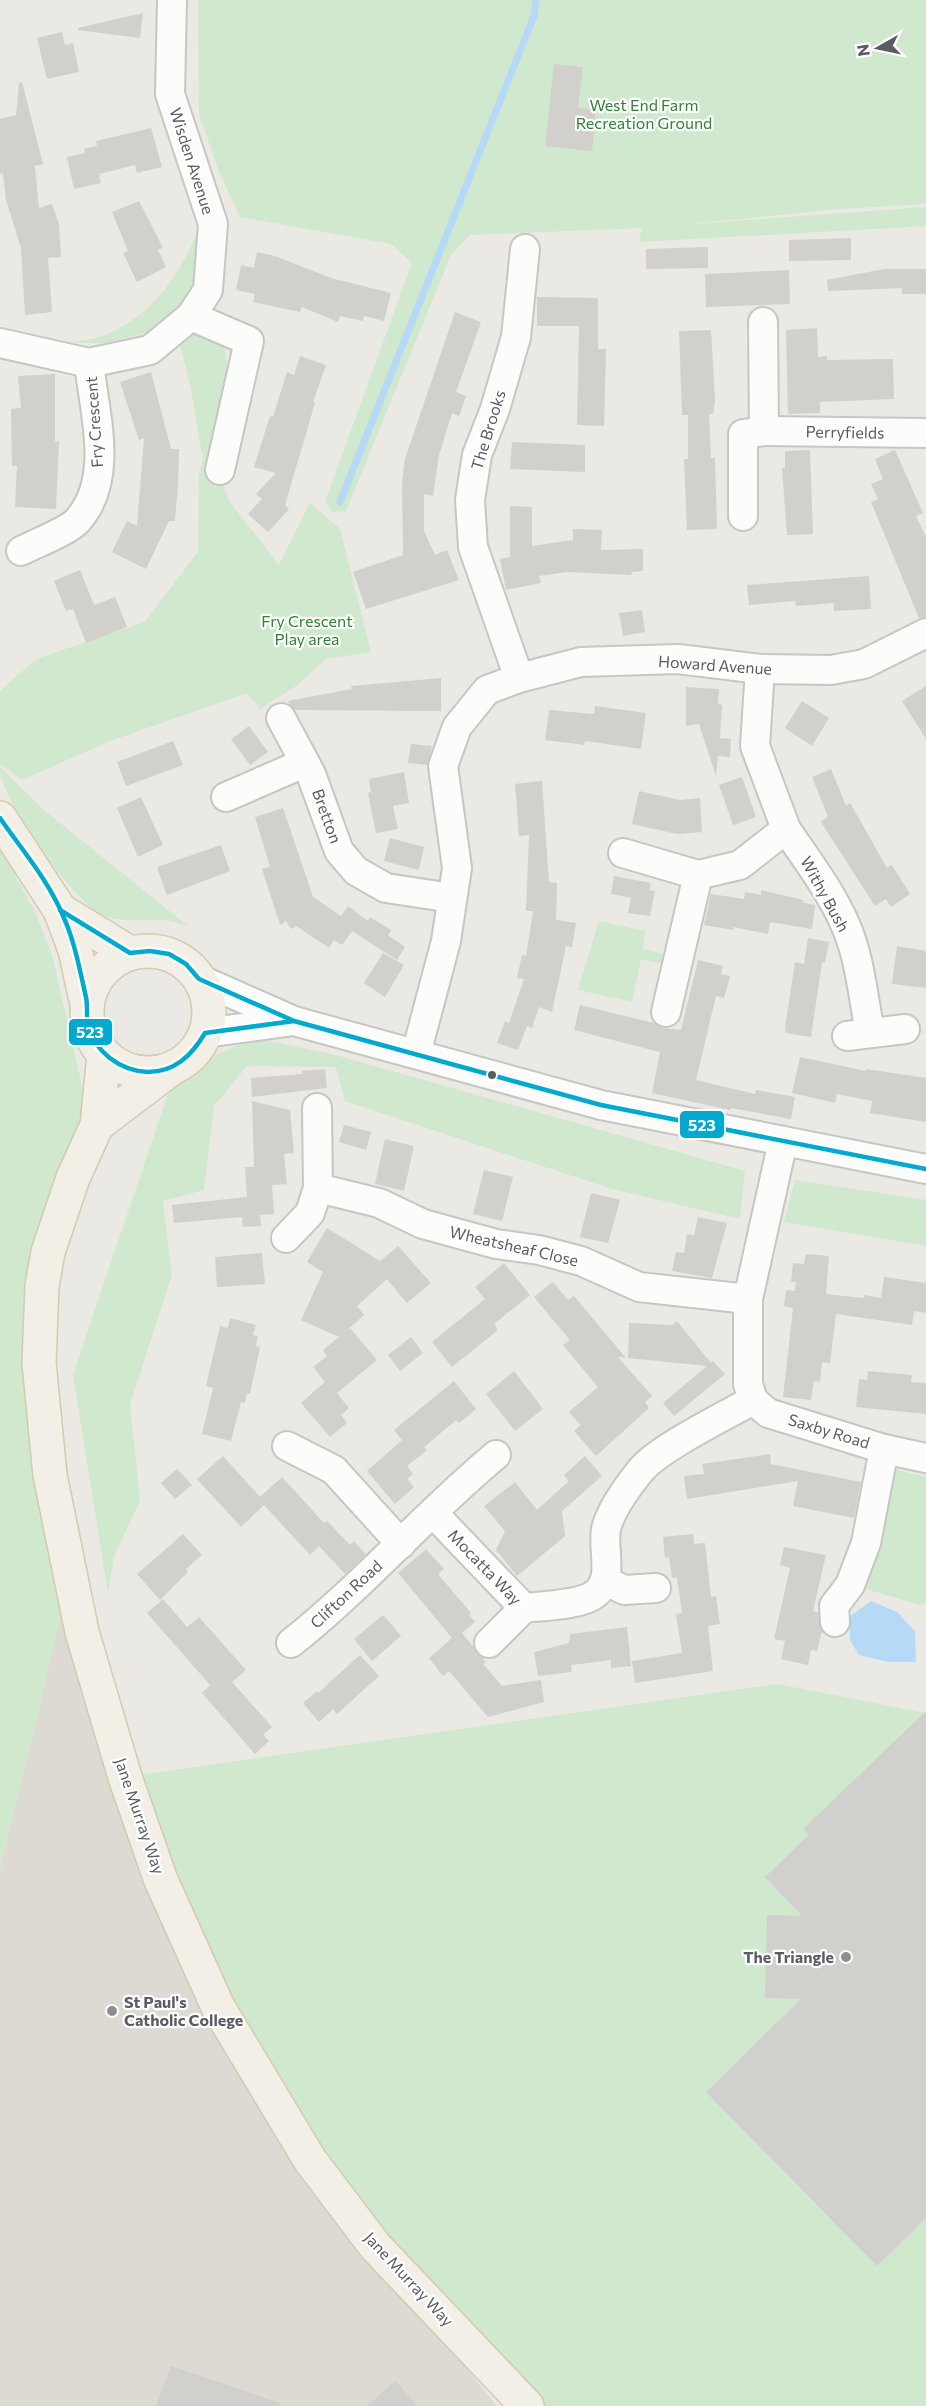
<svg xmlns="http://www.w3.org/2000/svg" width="926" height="2406" font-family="Commissioner,sans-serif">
<rect width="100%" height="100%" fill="#eae9e3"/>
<path fill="#dcdad2" d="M63,1607L108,1779L294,2154L497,2406H0V1869Z"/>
<g fill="#d0e8cd">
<path d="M198,0H926V204L839,209L680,225L926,207V226L639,242L642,228L470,235L451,255L346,511L332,512L325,502L412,263L391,244L240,217L219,172L199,114Z"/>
<path d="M197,234V275L186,302L149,332L107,343H69C82,340 98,339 110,333C155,312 177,277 197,234Z"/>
<path d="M197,331L224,341L227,369L215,462L229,501L279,565L310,503L340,529L371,652L326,659L296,686L260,709L247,693L110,741L22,780L0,764V691L36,659L145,622L198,552L199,473L203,460L191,389L180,344Z"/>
<path d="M0,767L45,811L188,926C180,924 170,920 162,920C142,919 117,924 99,913C70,895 0,800 0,767Z"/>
<path d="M0,848L35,912L52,955L90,1121L40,1279L63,1607L0,1868Z"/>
<path d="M599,921L645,931L643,949L677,957L674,967L641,959L632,1002L578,990Z"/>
<path d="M254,1038L332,1054L745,1171L740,1219L612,1189L345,1101L336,1067L247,1066L214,1106L204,1190L163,1201L172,1275L130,1404L140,1501L114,1556L108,1593L73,1375L175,1073Z"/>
<path d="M795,1180L926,1200V1246L784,1222Z"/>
<path d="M893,1469L926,1477V1603L921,1605L862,1588L874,1564Z"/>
<path d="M777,1684L926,1713V2406H526L375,2246L218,2007L125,1777Z"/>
</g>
<path fill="#b5d9f7" d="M871,1601L897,1612L915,1631L916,1662H888L859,1655L850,1640L849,1617Z"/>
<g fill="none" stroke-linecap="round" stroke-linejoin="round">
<path stroke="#b5d9f7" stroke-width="7" d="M340,502L534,16L536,0"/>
</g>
<g fill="#d1d0cd">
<path d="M143,13L140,38L78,30V28Z"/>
<path d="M62,32L65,45L73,43L79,72L47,79L37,38Z"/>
<path d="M554,64L583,67L578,108L596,110L592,151L545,146Z"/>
<path d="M22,82L43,164L35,166L39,208L52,204L59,224L61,257L48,258L52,312L25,315L21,248L6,200L3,173L0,174V119L16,115L19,83Z"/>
<path d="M151,128L162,167L137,173L135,165L99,174L101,183L74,189L67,157L85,153L84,149L97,146L96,141Z"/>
<path d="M139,201L163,248L158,250L166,267L137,282L123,253L128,251L112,212Z"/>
<path d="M851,238V260L789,261V240Z"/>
<path d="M708,247V268L646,269V249Z"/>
<path d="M257,252L275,256L331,278L391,293L384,321L364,316L363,321L340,316L338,322L302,307L300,312L253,302L255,294L236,290L241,265L254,268Z"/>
<path d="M884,269H926V294H902V288L828,291L827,280Z"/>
<path d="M789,270L790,304L706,307L705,274Z"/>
<path d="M537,297L598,298V349H606L604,426L577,425L579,326H537Z"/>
<path d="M455,312L481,322L456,392L466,396L459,416L452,413L439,455L433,496L424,494V531L435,555L447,550L459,580L366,609L353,572L403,555L402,482L405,459Z"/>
<path d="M817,328L818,357L827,356V360L893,359L894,399L820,402V413L788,414L786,330Z"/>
<path d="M711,330L715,401L713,414H709L711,458H715L717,529L687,530L684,459H688V415H682L679,331Z"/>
<path d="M300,356L326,365L313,402L315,403L285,505L289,509L268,532L248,514L262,499L256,494L276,473L254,467L270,416L273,417L287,372L294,375Z"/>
<path d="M151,372L171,449H179L178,484L175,521H169L146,569L112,552L127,521L137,526L144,438L139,440L120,382Z"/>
<path d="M55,374V442L59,441L56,509L15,507L17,466H12L11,409L21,408L18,376Z"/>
<path d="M512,442L585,445V472L510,469Z"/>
<path d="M810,450L813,534L787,535L782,468H785V451Z"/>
<path d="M895,450L923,513L916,516L926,537V617L919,618L871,502L878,499L871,484L883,479L875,459Z"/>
<path d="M510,506L532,507V546L573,540V529L602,530L601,550L643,549V571L632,572L631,575L567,572L539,576L541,583L506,590L500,559L510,557Z"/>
<path d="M80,570L94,605L115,597L127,627L86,643L73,609L66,611L54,581Z"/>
<path d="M869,576L871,609L834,611V603L796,606L795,601L749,605L747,585Z"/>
<path d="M642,610L645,632L623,636L619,613Z"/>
<path d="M441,678V711L295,710L289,704L288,701L352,689L351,686Z"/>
<path d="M926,686V739L902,701Z"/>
<path d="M686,687L719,689L718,704L722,705L720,738L731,739L730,757L718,756L716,776L699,724L686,726Z"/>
<path d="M802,701L829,718L812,746L785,728Z"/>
<path d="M595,706L646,713L641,749L585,741L584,745L545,740L549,710L594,714Z"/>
<path d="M249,726L268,752L250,765L231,739Z"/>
<path d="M173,741L183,765L126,786L117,762Z"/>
<path d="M411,744L432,746L427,765L408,763Z"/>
<path d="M831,769L846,806L850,803L887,868L892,865L910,894L891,907L886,899L875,906L821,822L828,817L812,777Z"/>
<path d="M404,772L409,803L393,806L398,829L376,833L368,793L371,792L369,779Z"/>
<path d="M742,777L756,817L733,825L719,785Z"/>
<path d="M542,781L549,882L557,883L556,920L576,923L572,947L566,946L552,1012L539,1007L532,1028L527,1026L518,1050L497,1043L505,1021L509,1023L524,979L517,978L522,955L526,956L533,911H526L529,835L519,836L515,784Z"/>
<path d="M639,791L680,800L700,798L702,832L677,834L632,824Z"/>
<path d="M141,797L163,845L138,857L117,808Z"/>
<path d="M283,808L313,897L341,916L348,906L368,921L370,917L391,930L388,935L405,947L397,960L352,931L342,945L334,940L329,948L296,926L291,929L286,921L280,925L262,869L270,867L255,817Z"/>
<path d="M390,838L424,847L419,870L384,861Z"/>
<path d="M221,845L230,871L167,895L157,867Z"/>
<path d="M614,876L651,883L649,890L655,891L650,916L628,913L631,898L611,894Z"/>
<path d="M761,890L803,900V903L815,905L812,929L770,922L768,934L734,927L733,930L704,925L711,894L744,899L745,892L761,895Z"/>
<path d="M808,938L829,942L825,963L822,962L811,1037L786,1033L785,1028L795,962L804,964Z"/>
<path d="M897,946L926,951V988L892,984Z"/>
<path d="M383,953L404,965L385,997L364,983Z"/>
<path d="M698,960L723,966L721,974L730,976L724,998L716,996L696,1080L755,1094L756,1090L795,1097L791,1119L731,1108L730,1110L652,1093L660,1052L574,1030L580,1005L654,1023L662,1028L681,1030Z"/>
<path d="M800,1057L866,1071V1069L926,1078V1122L870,1113L872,1101L837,1094L835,1103L792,1093Z"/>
<path d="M325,1069L327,1088L252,1097L251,1078L303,1074L302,1071Z"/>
<path d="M252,1101L290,1110L294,1153L284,1154L287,1184L272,1185L274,1214L260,1215L261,1226L243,1227L242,1217L174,1223L172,1205L247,1197L245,1167H254Z"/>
<path d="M344,1125L371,1132L366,1150L339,1142Z"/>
<path d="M385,1139L414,1146L404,1191L375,1184Z"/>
<path d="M484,1170L513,1177L502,1221L473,1214Z"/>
<path d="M591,1193L620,1200L608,1243L580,1237Z"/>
<path d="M698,1217L727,1223L712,1278L672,1271L676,1252L684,1253L687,1234L694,1235Z"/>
<path d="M327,1228L380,1261L398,1246L431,1283L407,1303L387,1279L357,1306L364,1315L339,1337L301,1320L323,1272L307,1262Z"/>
<path d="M262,1253L265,1284L217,1287L215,1257Z"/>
<path d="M806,1254L829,1256L826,1294L864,1298V1295L881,1298L884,1277L926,1283V1313L914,1311L912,1325L836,1314L830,1363L822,1362L820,1382L814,1381L811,1400L783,1397L793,1308L784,1306L786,1290L795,1291L796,1282H791L793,1263L804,1264Z"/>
<path d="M504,1263L530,1295L494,1324L498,1330L452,1367L432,1342L485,1299L475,1287Z"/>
<path d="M553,1282L568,1300L574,1296L626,1358L618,1357L652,1396L645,1402L649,1408L596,1456L574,1431L581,1425L569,1412L598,1387L563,1345L570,1340L534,1297Z"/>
<path d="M230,1318L256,1325L253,1335L258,1336L256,1346L260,1347L250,1394L247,1393L245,1403L241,1402L231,1441L202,1434L213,1388L206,1386L220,1326L228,1328Z"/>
<path d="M677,1321L711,1363L713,1361L725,1374L674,1416L663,1403L707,1366L628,1358L629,1323L672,1325Z"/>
<path d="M350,1328L377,1360L337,1393L349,1408L341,1415L347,1423L330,1437L301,1403L325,1382L313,1367L327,1356L323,1350Z"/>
<path d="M411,1337L423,1353L400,1371L388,1355Z"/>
<path d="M514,1371L543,1409L515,1431L486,1394Z"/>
<path d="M868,1371L912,1375L911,1382L926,1383V1414L856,1407L859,1379L867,1380Z"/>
<path d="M454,1381L476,1409L459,1423L456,1420L424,1447L427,1450L407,1466L413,1474L407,1479L414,1487L395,1504L367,1471L402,1440L394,1430Z"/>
<path d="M770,1454L771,1464L861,1482L854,1518L793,1506L798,1481L687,1499L684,1476L704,1474L702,1464Z"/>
<path d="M223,1456L260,1497L282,1477L324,1523L327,1521L350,1545L354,1541L366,1554L345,1574L319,1546L310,1555L264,1505L241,1527L197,1479Z"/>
<path d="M585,1456L602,1476L562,1511L565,1536L517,1576L496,1550L505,1531L484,1506L515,1482L537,1510L569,1481L564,1475Z"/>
<path d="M177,1469L192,1485L175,1499L161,1483Z"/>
<path d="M183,1534L202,1555L186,1569L188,1572L160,1600L137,1574Z"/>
<path d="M693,1534L694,1544L705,1543L711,1597L716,1596L720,1624L708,1626L713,1671L635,1683L632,1661L682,1653L676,1614L682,1613L677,1577L672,1578L669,1557L665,1558L663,1537Z"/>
<path d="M784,1547L826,1555L813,1611L818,1612L822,1631L817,1651L811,1650L808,1665L781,1659L785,1641L774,1639L790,1568L780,1565Z"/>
<path d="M426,1549L444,1569L438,1574L471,1613L469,1615L475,1622L462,1633L486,1662L483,1664L502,1686L541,1680L544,1702L488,1717L449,1671L443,1676L429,1658L452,1638L398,1573Z"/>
<path d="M163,1599L187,1627L199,1617L246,1670L232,1682L272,1727L263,1735L269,1741L255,1754L202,1693L210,1685L147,1613Z"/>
<path d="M383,1615L401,1636L372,1661L354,1639Z"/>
<path d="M627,1627L631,1666L611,1668V1660L589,1663L571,1665L572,1672L538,1676L534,1652L569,1643L570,1634Z"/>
<path d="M360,1655L379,1676L337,1714L333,1709L319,1722L303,1703L317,1691L318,1693Z"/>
<path d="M926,1711V2218L877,2266L706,2092L801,1999L765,1998L767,1915L802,1916L765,1877L809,1835L803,1829Z"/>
<path d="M171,2366L280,2403V2406H156Z"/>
<path d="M395,2381L418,2406H367Z"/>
</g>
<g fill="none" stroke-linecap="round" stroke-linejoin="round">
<g stroke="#c6c6c4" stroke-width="32">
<g id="minor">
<path d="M191,316L249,341L220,470"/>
<path d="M0,343L89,363L150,350L191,316L208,290L213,224L170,94L172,0"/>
<path d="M764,431L926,433"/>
<path d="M743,516V434L764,431L763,322"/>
<path d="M21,551C36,543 69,531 78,520C115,478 94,412 89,363"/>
<path d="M519,678L473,547L470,500L477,455L495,409L516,337L525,249"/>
<path d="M281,718L311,774L339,851L356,871L386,888L452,898"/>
<path d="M226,797L304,763"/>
<path d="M786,829C807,860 830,890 845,924C860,957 863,997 870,1032"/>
<path d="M623,853L698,875"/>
<path d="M199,979L294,1021L601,1105L926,1169"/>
<path d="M666,1012L698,875L740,865L786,829L755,746L760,669"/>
<path d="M205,1033L294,1021"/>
<path d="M847,1036L905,1029"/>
<path d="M416,1054L446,941L457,868L443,766L457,727L487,690L519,678L581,662L678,659L760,669L831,670L864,664L926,633"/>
<path d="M783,1141L748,1299V1384L753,1400L768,1413L884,1449L926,1458"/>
<path d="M318,1188L379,1203L423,1224L496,1244L539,1250L581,1261L639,1287L748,1299"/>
<path d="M286,1238L310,1213L318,1188L317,1108"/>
<path d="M287,1446L334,1470L401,1544"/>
<path d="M433,1513L524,1608C542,1606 582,1605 595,1594C615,1579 602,1550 606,1529C611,1509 628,1486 641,1470C659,1448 725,1416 753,1400"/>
<path d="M606,1581L624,1590L656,1588"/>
<path d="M835,1622L834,1606L850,1585L866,1543L884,1449"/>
<path d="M291,1643C364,1585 425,1514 496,1455"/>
<path d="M489,1643L524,1608"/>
</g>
</g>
<g stroke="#d3caaf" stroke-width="36">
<g id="major">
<path d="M0,818L60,910L75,950L87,1004"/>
<path d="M60,910L130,953"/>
<circle cx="148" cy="1012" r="61"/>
<path d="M104,1054L97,1125L73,1178L48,1252L42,1286L39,1363L50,1475L82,1632L125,1777L160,1878L218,2007L310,2160L375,2246L527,2406"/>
<path d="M97,1125L172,1068"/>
</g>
</g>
<use href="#minor" stroke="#fcfcfb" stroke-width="28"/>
<use href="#major" stroke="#f2f0e6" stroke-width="33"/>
<g stroke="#fff" stroke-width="9">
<g id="bus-1">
<path d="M0,818C22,850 49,881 64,918C75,943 80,971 86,997C88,1006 86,1016 88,1025C95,1052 120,1071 148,1072C175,1072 192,1055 205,1033L294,1021"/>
<path d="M60,910L130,953L150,951L169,954L186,964L199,979L294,1021L601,1105L926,1169"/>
</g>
</g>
<use href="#bus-1" stroke="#00a9ce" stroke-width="4.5"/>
</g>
<circle fill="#595d62" stroke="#fff" stroke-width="2" cx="492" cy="1075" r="5"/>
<g fill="#8c8e8f" stroke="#fff" stroke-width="2">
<circle cx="846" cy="1957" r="6"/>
<circle cx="112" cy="2011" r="6"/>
</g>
<g text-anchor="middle" stroke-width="4.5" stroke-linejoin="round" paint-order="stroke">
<g font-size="16" fill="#2e8434" stroke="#fff">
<text x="644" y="111">West End Farm<tspan x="644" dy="18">Recreation Ground</tspan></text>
<text x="307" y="627">Fry Crescent<tspan x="307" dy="18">Play area</tspan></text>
</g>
<g font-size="16" fill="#595d62" stroke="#fff">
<text transform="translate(192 161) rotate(72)" y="6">Wisden Avenue</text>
<text transform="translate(94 422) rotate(-94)" y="6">Fry Crescent</text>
<text transform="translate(488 430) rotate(-73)" y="6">The Brooks</text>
<text transform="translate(845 432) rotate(1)" y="6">Perryfields</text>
<text transform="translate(715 665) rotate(4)" y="6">Howard Avenue</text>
<text transform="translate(327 816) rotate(70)" y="6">Bretton</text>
<text transform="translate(825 894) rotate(61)" y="6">Withy Bush</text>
<text transform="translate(514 1246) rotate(13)" y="6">Wheatsheaf Close</text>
<text transform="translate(829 1431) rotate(17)" y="6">Saxby Road</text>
<text transform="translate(485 1567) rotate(46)" y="6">Mocatta Way</text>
<text transform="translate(346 1594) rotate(-43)" y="6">Clifton Road</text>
<text transform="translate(140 1816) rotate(71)" y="6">Jane Murray Way</text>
<text transform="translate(409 2279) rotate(47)" y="6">Jane Murray Way</text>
</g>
<g font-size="16" font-weight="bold" fill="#595d62" stroke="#fff" text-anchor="end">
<text x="834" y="1963">The Triangle</text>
<text x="124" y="2008" text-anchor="start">St Paul's<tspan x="124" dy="18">Catholic College</tspan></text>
</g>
</g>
<g stroke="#fff" stroke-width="2">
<rect x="68" y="1018" width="45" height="28" rx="6" fill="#00a9ce"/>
<rect x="679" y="1110" width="46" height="29" rx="6" fill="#00a9ce"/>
</g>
<g font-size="16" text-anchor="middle" font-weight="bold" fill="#fff">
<text x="90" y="1038">523</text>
<text x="702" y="1131">523</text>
</g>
<g transform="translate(878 48) rotate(261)" stroke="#ffffff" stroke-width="4.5" paint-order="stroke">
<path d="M0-4.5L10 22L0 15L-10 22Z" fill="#595d62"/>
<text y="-9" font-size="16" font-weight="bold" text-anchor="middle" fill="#595d62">N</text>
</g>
</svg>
